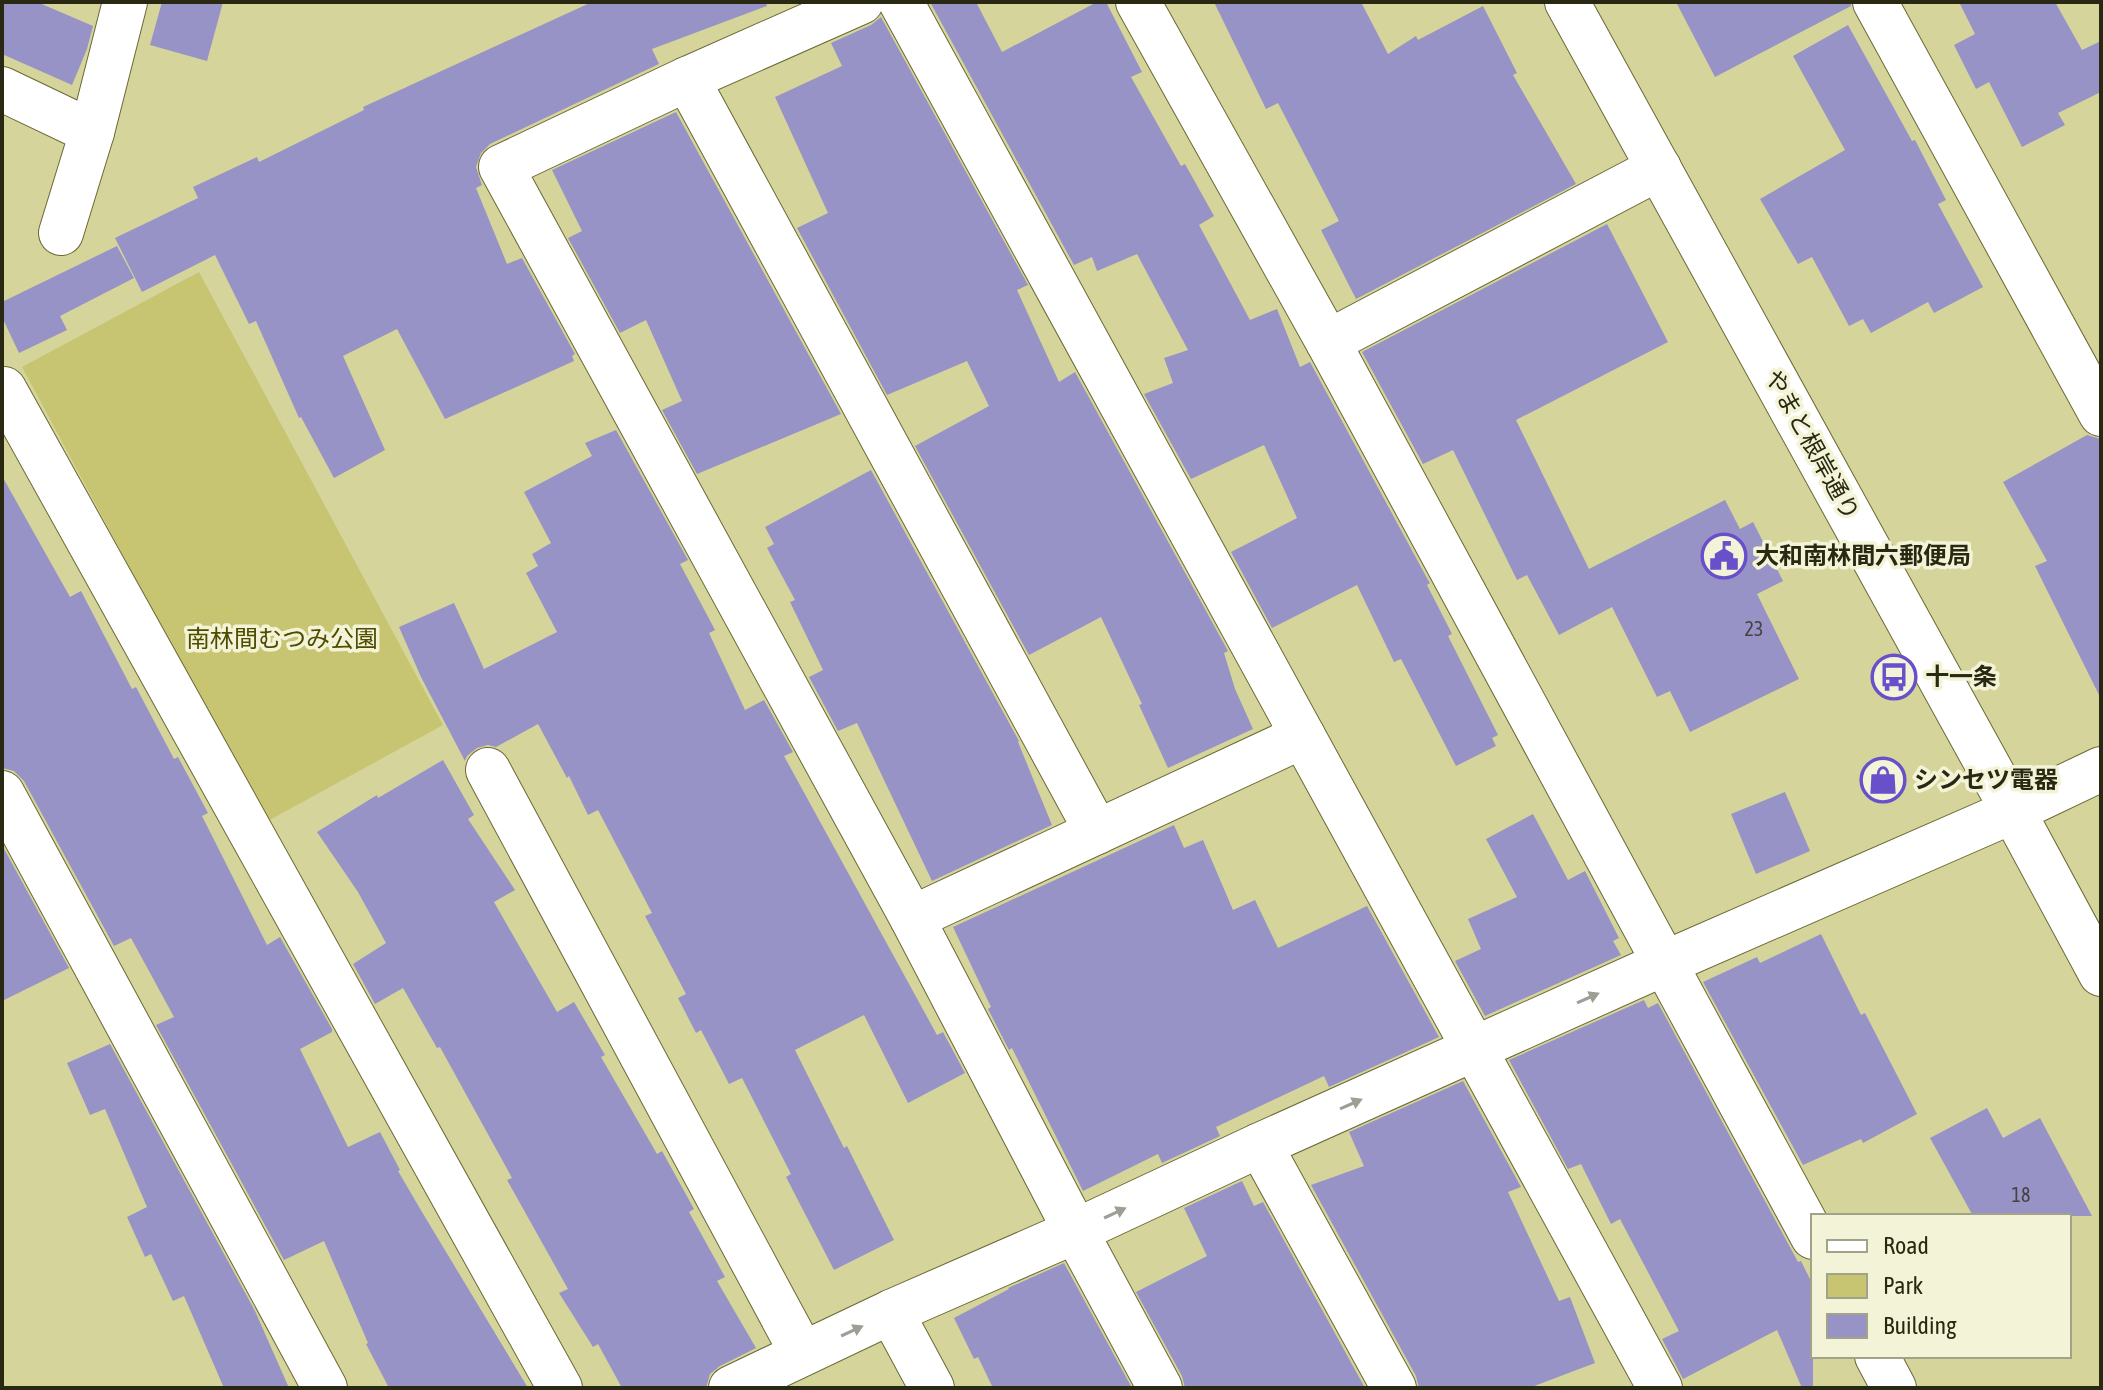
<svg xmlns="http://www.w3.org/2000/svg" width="2103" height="1390" font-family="'Asap Condensed','Noto Sans JP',sans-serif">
<rect width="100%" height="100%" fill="#d5d49b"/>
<path fill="#c7c572" d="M199,272L443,725L266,822L22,367Z"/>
<g fill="#9793c6">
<path d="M2,2H37L93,26L87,49L72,85L2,54Z"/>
<path d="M162,2H223L207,61L150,45Z"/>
<path d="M592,2H766L767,6L652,49L659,64L490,144L481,153L476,167L482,185L476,188L507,264L522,258L575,354L572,356L574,361L445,419L397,329L343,356L385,450L334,478L301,417L299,418L256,321L249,324L215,255L142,292L115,238L198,198L193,187L257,157L259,162L364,110L363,107Z"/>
<path d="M930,2H976L1002,52L1097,2H1106L1142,72L1131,77L1181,166L1185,164L1214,216L1199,225L1250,320L1277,309L1300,367L1310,362L1428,580L1430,583L1427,585L1452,634L1448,636L1498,735L1492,738L1496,746L1456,766L1401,659L1394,662L1357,585L1272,628L1231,552L1297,518L1264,445L1191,479L1144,394L1173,383L1164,358L1188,350L1137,254L1097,271L1092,257L1074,265Z"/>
<path d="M1214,2H1361L1388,54L1416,36L1418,40L1483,6L1517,73L1513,75L1576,184L1356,299L1321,230L1339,221L1278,103L1266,109Z"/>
<path d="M1676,2H1850L1851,6L1715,77Z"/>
<path d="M1959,2H2055L2082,50L2101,41V92L2058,113L2065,125L2022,147L1989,82L1976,89L1954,45L1975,34Z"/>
<path d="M881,17L1028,285L1017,290L1059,382L1075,372L1228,651L1224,653L1235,689L1253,729L1168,768L1139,705L1142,704L1101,617L1029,655L915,446L989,406L967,361L887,395L797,228L828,213L775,97L842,66L831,43L871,25Z"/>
<path d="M1848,25L1912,141L1915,140L1946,200L1938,204L1983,287L1934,313L1928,302L1871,333L1863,319L1849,326L1812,257L1798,264L1760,199L1845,150L1793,56Z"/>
<path d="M676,112L841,414L697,474L662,410L682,401L646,320L620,333L568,238L582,231L552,170Z"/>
<path d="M1607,224L1668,342L1516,420L1589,569L1725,500L1740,529L1753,522L1783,581L1757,594L1799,679L1690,732L1670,691L1657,697L1612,607L1559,635L1527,575L1517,580L1453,450L1423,464L1362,352Z"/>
<path d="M117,246L134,278L60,316L67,330L19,353L2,317V302Z"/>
<path d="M616,430L688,560L680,564L715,630L709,633L745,710L764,700L793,752L784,756L937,1035L943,1032L965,1073L908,1103L864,1015L795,1050L844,1148L847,1146L894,1240L834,1270L786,1177L791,1174L742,1078L729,1084L701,1030L696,1033L678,998L686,994L645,916L652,913L598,810L588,815L569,776L567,778L538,724L496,747L488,745L477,748L467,756L465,761L421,677L399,627L454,603L484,669L557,632L526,573L538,566L532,554L551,543L524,492L592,456L585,443Z"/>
<path d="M2087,435L2101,439V699L2035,566L2047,561L2003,482Z"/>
<path d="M871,470L1019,741L1018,742L1052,825L932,881L857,723L838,731L809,677L823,670L790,602L795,600L767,548L774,544L765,527Z"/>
<path d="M2,476L70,597L81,591L132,689L136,687L174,759L178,757L208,813L202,816L267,945L280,937L332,1029V1032L300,1049L348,1147L380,1132L400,1170L398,1171L422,1212L528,1388H389L366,1344L368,1343L324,1241L284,1260L156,1025L174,1017L131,938L114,946L24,781L14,771L2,768Z"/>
<path d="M443,760L474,815L468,819L515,890L494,902L557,1012L574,1002L605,1055L601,1057L657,1154L662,1151L694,1209L689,1212L725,1277L717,1281L756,1348L720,1366L710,1374L706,1388H622L598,1344L593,1347L559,1293L568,1289L507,1180L512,1178L440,1047L437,1048L403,988L375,1004L353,964L386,943L358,892L317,832L377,795L378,798Z"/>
<path d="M1785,792L1810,851L1756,874L1731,814Z"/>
<path d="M1533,814L1568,880L1585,871L1619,938L1613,941L1621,955L1485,1016L1455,961L1481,949L1468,919L1517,897L1486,839Z"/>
<path d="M1174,825L1184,848L1203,840L1233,910L1255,900L1278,948L1367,906L1439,1037L1329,1087L1324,1076L1216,1127L1220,1136L1162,1163L1158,1154L1083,1191L1012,1048L1009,1050L988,1009L991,1007L953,927Z"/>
<path d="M2,845L69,968L2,1001Z"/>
<path d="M1821,934L1861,1015L1865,1013L1917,1114L1863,1143L1861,1139L1803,1165L1703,982L1757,957L1760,963Z"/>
<path d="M1644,1000L1648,1008L1658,1003L1798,1262L1801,1261L1813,1285V1388H1802L1777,1330L1683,1379L1662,1339L1679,1331L1620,1219L1611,1224L1581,1164L1568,1169L1509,1060Z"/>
<path d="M110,1044L255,1311L289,1388H224L184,1296L173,1301L151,1254L145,1257L127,1217L147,1207L105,1109L90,1115L67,1063Z"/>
<path d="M1463,1081L1521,1187L1508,1192L1559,1301L1570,1297L1595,1363L1529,1388H1419L1416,1376L1311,1185L1364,1166L1349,1132Z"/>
<path d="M1987,1108L2003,1138L2040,1118L2092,1216H1973L1930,1138Z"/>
<path d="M1242,1181L1254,1206L1263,1202L1365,1388H1185L1182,1376L1136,1292L1207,1256L1184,1208Z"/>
<path d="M1064,1263L1132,1388H993L978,1357L974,1359L954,1318L1009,1289L1008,1288Z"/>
</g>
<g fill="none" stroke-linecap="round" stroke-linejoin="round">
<g stroke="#6b6934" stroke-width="46">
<g id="minor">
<path d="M861,2L687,79L501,167L912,918L1085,1249L1160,1388"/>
<path d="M901,2L1660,1388"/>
<path d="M1138,2L1328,342L1813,1237"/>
<path d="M1567,2L2013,811L2101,974"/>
<path d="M1875,2L2101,414"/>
<path d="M687,79L1097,832"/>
<path d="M2,89L92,132"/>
<path d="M61,233L92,132L125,2"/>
<path d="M1328,342L1659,168"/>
<path d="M2,390L4,389L560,1388"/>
<path d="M488,770L802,1353"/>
<path d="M2,793L325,1388"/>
<path d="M912,918L1303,736"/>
<path d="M1260,1145L1394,1388"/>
<path d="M891,1312L932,1388"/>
<path d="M1877,1356L1894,1388"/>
<path d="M731,1388L891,1312L1076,1231L1260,1145L1665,963L2013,811L2101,769"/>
</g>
</g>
<use href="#minor" stroke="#fff" stroke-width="44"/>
</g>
<defs><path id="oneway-solid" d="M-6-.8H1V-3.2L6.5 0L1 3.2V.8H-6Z" transform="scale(2)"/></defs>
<g fill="#9f9e94">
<use href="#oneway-solid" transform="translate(1588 998) rotate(-24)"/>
<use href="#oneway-solid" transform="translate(1351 1104) rotate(-24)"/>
<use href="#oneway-solid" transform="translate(1115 1213) rotate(-25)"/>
<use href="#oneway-solid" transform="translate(852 1331) rotate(-25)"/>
</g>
<defs>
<g id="civic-ring" transform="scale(2.3)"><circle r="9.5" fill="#f3f3d7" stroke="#6750ca" stroke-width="1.5"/><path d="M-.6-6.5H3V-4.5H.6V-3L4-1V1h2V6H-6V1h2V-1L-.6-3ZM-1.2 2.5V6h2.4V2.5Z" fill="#6750ca"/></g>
<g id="bus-ring" transform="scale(2.3)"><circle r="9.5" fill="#f3f3d7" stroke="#6750ca" stroke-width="1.5"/><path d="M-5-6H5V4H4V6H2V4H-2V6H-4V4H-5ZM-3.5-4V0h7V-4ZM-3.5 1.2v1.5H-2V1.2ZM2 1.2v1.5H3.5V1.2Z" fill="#6750ca"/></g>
<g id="shop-ring" transform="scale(2.3)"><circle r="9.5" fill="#f3f3d7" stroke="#6750ca" stroke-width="1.5"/><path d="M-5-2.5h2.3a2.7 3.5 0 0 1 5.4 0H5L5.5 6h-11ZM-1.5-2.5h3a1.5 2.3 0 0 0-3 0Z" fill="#6750ca"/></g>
</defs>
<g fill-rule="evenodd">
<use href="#civic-ring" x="1724" y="556"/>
<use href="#bus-ring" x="1894" y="677"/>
<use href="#shop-ring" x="1883" y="780"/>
</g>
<g text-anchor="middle" stroke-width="7" stroke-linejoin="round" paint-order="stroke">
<g font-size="20" fill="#44433f">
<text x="1754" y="636">23</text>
<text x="2021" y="1202">18</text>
</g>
<g font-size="24" fill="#292812" stroke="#f3f3d7">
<text transform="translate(1812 445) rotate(61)" y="8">やまと根岸通り</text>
</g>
<g font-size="24" font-weight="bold" fill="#292812" stroke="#f3f3d7" text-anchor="start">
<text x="1755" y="564">大和南林間六郵便局</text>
<text x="1925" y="685">十一条</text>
<text x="1914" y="788">シンセツ電器</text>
</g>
<g font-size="24" fill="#4f4c00" stroke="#f3f3d7">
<text x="282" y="647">南林間むつみ公園</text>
</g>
</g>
<rect width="2103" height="1390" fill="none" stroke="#292812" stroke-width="8"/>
<rect x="1811" y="1214" width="260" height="144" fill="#f3f3d7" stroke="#a2a288" stroke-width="2"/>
<rect x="1827" y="1240" width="40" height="12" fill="#ffffff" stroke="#a2a288" stroke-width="2"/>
<text x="1883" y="1254" font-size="24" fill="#292812">Road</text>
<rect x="1827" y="1274" width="40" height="24" fill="#c7c572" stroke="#a2a288" stroke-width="2"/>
<text x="1883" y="1294" font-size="24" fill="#292812">Park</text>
<rect x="1827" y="1314" width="40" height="24" fill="#9793c6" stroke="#a2a288" stroke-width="2"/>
<text x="1883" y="1334" font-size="24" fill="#292812">Building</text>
</svg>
